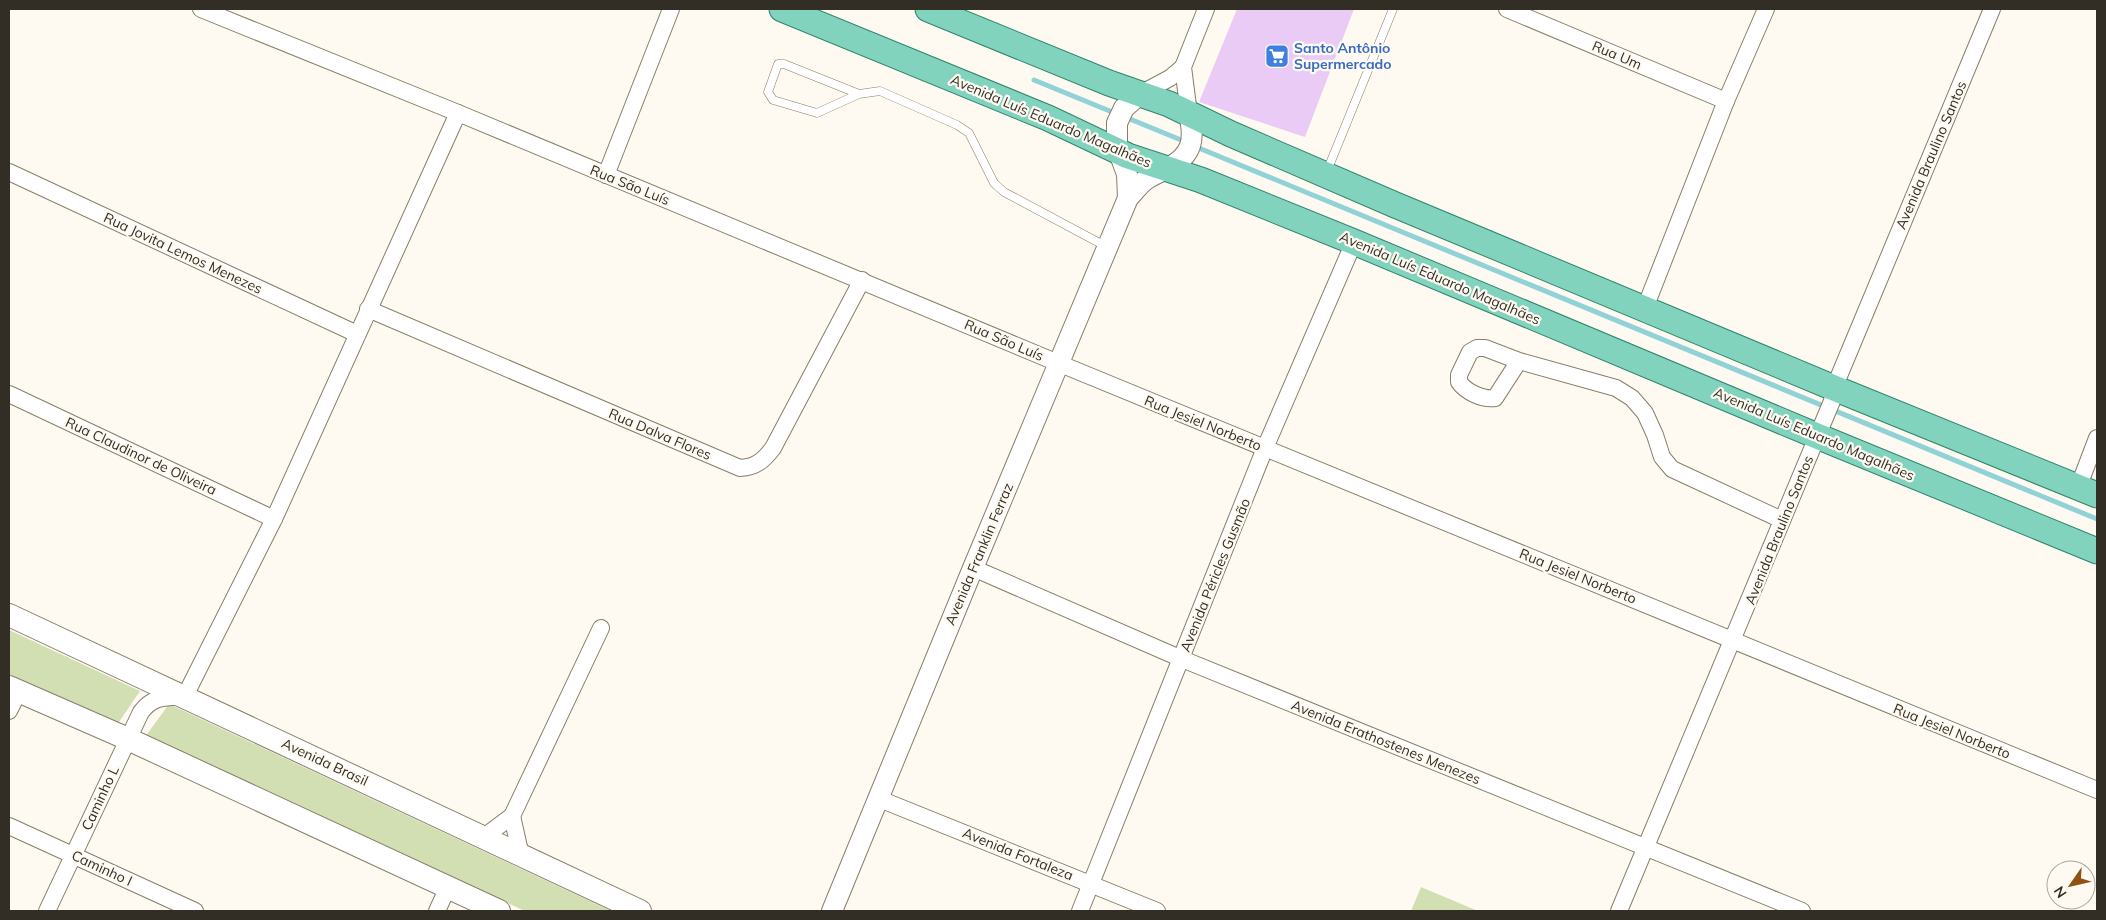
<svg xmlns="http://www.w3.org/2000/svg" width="2106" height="920" font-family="Mulish,sans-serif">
<rect width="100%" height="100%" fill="#fffaf1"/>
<g fill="#d2dfb3">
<path d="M9,630L140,691L117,725L9,675Z"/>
<path d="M169,704L611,911H525L145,737Z"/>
<path d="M1421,887L1478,911H1411Z"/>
</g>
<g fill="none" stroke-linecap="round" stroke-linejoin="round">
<g stroke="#91d2d6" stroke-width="5">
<path d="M1034,80L1117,114"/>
<path d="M1125,117L1186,142"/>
<path d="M1194,146L2097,519"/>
</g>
</g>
<path fill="#e9cbf6" d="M1237,9H1354L1305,137L1199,102Z"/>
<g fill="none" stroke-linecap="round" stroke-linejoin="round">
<g stroke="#887e6a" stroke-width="9">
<g id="service">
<path d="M859,94L784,64H778L768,92L773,100L817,113L859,94L880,91L957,125L969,133L994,183L1004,192L1107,247"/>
<path d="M1327,171L1393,9"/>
</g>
</g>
<g stroke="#887e6a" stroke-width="18">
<g id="minor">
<path d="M201,9L458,113L1058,363L2097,790"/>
<path d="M1507,9L1726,101"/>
<path d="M1140,94L1170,78L1183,67"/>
<path d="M1189,114L1183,67L1206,9"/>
<path d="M9,172L357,334"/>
<path d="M606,175L671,9"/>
<path d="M1645,308L1726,101L1766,9"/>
<path d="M368,309L740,468C756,467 763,461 773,448L862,280"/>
<path d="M1519,361L1495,398C1483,400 1466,392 1459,382V375L1470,352L1477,348H1485L1519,361L1616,388L1632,398L1645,413L1655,435L1662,457L1672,469L1782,520"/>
<path d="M9,394L274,519"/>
<path d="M2078,488L2097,438"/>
<path d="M973,568L1182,659L1802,911"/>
<path d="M9,711L19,691"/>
<path d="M877,798L1157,911"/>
<path d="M512,816L521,856"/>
<path d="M9,826L195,911"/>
<path d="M484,837L512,816L601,628"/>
<path d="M47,911L141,712C154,695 165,698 185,696L274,519L458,113"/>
<path d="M437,911L448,887"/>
<path d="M1080,911L1265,448L1354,242"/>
<path d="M1619,911L1832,401L1834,388L1992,9"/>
</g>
</g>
<g stroke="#887e6a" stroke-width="22">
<g id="tertiary">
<path d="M1128,198L1127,174L1117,147V123L1124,108L1140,94"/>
<path d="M832,911L973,568L1128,198C1133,193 1138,186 1144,181C1151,175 1159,173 1168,168C1193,155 1195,139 1189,114"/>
</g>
</g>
<g stroke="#887e6a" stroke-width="24">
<g id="secondary">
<path d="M9,615L640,911"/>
<path d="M9,687L128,739L499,911"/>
</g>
</g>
<g stroke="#2f866c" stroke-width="27">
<g id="primary">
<path d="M782,9L1048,118L1128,156L1201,180L1354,242L1817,436L2097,551"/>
<path d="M928,9L1109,83L1169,104L1231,134L1393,204L1834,388L2097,495"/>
</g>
</g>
<use href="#service" stroke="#fff" stroke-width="8"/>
<use href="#minor" stroke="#fff" stroke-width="16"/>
<use href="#tertiary" stroke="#fff" stroke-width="20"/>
<use href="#secondary" stroke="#fff" stroke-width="22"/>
<use href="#primary" stroke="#81d3be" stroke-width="25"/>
</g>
<defs>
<g id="supermarket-square" transform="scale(1.25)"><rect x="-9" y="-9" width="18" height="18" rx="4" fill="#3f7fe0" stroke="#fffaf1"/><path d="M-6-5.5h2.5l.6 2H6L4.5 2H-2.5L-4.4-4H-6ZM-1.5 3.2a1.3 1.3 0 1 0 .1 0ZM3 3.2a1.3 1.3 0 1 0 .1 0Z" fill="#fff"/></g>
</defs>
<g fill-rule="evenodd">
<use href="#supermarket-square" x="1277" y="56"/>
</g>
<g text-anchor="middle" stroke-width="4.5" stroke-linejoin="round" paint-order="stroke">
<g font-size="14" font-weight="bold" fill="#366cbe" stroke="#fffaf1" text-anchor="start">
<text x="1294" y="53">Santo Antônio<tspan x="1294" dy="16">Supermercado</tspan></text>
</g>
<g font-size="14" fill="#322e25" stroke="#fffaf1">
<text transform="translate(1617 55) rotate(23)" y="5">Rua Um</text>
<text transform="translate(1051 121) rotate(23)" y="5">Avenida Luís Eduardo Magalhães</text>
<text transform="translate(1931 155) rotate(-67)" y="5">Avenida Braulino Santos</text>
<text transform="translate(630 185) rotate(22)" y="5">Rua São Luís</text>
<text transform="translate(183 253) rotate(25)" y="5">Rua Jovita Lemos Menezes</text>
<text transform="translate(1440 278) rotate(23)" y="5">Avenida Luís Eduardo Magalhães</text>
<text transform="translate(1004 340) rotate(23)" y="5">Rua São Luís</text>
<text transform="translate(1203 423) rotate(22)" y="5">Rua Jesiel Norberto</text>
<text transform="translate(660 434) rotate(23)" y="5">Rua Dalva Flores</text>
<text transform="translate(1814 434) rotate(23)" y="5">Avenida Luís Eduardo Magalhães</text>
<text transform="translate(141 456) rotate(25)" y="5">Rua Claudinor de Oliveira</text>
<text transform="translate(1779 530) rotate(-68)" y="5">Avenida Braulino Santos</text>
<text transform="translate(979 554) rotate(-67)" y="5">Avenida Franklin Ferraz</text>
<text transform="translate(1215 575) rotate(-68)" y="5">Avenida Péricles Gusmão</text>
<text transform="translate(1578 576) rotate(22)" y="5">Rua Jesiel Norberto</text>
<text transform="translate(1952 731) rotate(22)" y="5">Rua Jesiel Norberto</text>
<text transform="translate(1386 742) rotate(22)" y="5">Avenida Erathostenes Menezes</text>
<text transform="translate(325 762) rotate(25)" y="5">Avenida Brasil</text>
<text transform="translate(100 798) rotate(-65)" y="5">Caminho L</text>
<text transform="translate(1018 854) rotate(22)" y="5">Avenida Fortaleza</text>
<text transform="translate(102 868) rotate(25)" y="5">Caminho I</text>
</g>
</g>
<rect width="2106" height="920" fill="none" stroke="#322e25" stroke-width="20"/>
<g transform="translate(2071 885) rotate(236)"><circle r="24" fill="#fffaf1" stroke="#ada89f"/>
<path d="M0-4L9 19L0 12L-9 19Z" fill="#8f5214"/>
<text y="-8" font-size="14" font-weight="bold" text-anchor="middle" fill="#322e25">N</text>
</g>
</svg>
